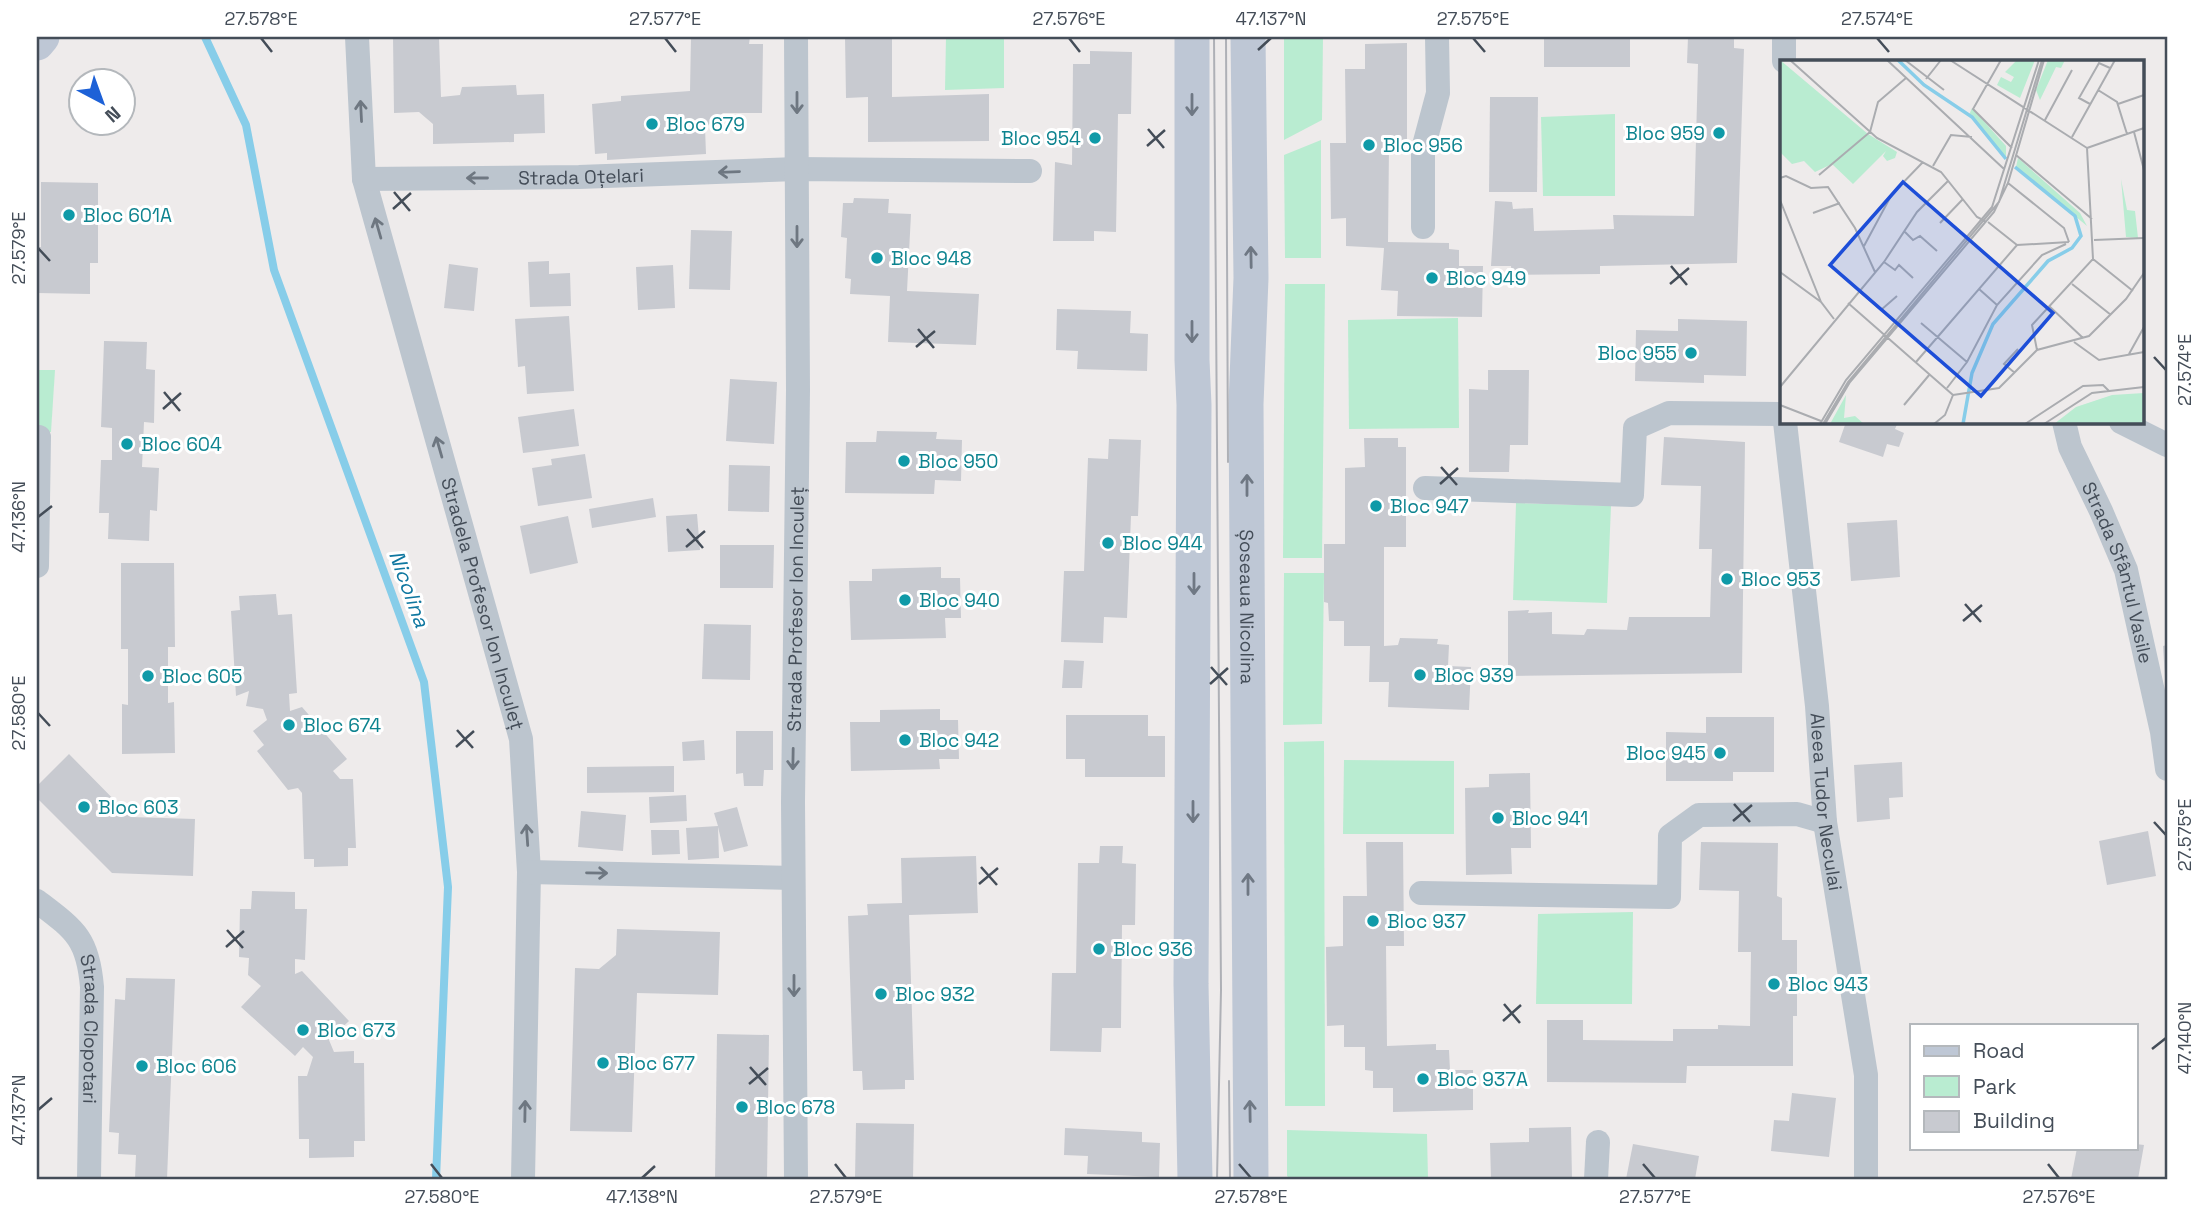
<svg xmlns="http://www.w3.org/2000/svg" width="2204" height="1216" font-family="'Space Grotesk',sans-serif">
<rect width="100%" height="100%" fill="#eeebeb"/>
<g fill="#b9ecd1">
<path d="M946,37H1004V88L945,90Z"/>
<path d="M1284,37H1323L1322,120L1284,140Z"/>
<path d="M1615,114V196H1543L1541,117Z"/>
<path d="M1321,140V258H1285L1284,155Z"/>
<path d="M1285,284H1325L1322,558H1283Z"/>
<path d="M1458,318L1459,428L1349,429L1348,320Z"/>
<path d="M37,370H55L51,432H37Z"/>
<path d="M1516,503L1611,506L1607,603L1513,600Z"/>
<path d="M1284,573H1324L1322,724L1283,725Z"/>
<path d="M1324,741L1325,1106H1285L1284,742Z"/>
<path d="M1344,760L1454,761V834H1343Z"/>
<path d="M1633,912L1632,1004H1536L1538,914Z"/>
<path d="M1287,1130L1427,1134L1428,1179H1290L1287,1176Z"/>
</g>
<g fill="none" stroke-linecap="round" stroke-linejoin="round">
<path stroke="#87cde9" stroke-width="8" d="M205,37L246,125L274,270L424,682L448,887L436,1179"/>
</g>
<g fill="#c8cad0">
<path d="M393,37H439L441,97L460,95L462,87L516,85L517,95L544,94L545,133L514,134V142L433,144V124L419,112L394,113Z"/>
<path d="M691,37H750L749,44H763L762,113H723L705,128L706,154L607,160V153L595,154L592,104L621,101V96L690,91Z"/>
<path d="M845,37H892V97L989,94V141L868,142V97L846,98Z"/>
<rect x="1544" y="37" width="86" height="30"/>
<path d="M1688,37H1734V48L1744,49L1737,263L1600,266V274L1512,275L1511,266H1491L1495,201L1512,202L1513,209L1533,208L1534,231L1614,229L1613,215L1694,216L1698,64L1687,63Z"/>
<path d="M1407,43V146H1389L1388,242L1449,243V249L1459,250V266H1483L1482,317L1397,316L1398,291L1381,290L1384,248L1346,246V218L1331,219L1330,143H1346L1345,69H1365V44Z"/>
<path d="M1090,51L1132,52L1131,114H1118L1116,232L1094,231V241H1053L1055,162L1072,165L1073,64H1090Z"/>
<path d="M1490,97H1538L1537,192H1489Z"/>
<path d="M41,182L98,183V263H90V294L37,293V247H41Z"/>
<path d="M854,198L889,199L888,213L911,214L907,291L979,294L976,345L888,342L890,296L850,294L851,279L845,278L847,238L841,237L843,203H853Z"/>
<path d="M691,230L732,231L730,290L689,289Z"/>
<path d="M549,261V274L570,273L571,306L530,307L528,262Z"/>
<path d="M449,264L478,268L474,311L444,308Z"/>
<path d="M673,265L675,308L638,310L636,267Z"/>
<path d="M1057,309L1131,311L1130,333L1148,334L1147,371L1077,369L1078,351L1056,350Z"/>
<path d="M569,316L574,391L527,394L525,366L518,367L515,319Z"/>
<path d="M1678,319L1747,321L1746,376L1704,375V383L1635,381L1636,330L1678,331Z"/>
<path d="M104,341L147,342L146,369L155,370L154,423L144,422L142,467L159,468L157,511L150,510L149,541L108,539L109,513H99L101,460H112V428L101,427Z"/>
<path d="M1488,370H1529L1528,445H1510L1509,472H1469V389L1488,390Z"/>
<path d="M730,379L777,382L774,444L726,441Z"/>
<path d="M574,409L579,446L523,453L518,417Z"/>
<path d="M1846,422H1898L1895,429L1904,433L1899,447L1887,444L1883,457L1839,442Z"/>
<path d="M877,431L937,432L936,439L962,440L961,481L935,480L934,494L845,493L846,442H876Z"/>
<path d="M1664,437L1745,442L1742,673L1508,676V611L1529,610L1528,613L1552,612V634L1584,635L1587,629L1627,630L1629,617H1710L1712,549H1699L1701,486L1661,485Z"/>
<path d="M1364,438H1398V447H1406V547H1384V646L1398,645L1400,638L1438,639L1437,644L1449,645L1448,666L1471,667L1469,710L1388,707L1389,682H1369L1370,646H1344V621H1329L1328,603L1324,602V544H1345V468L1365,467Z"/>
<path d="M1109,439L1141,440L1138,516H1131L1127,618L1104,617L1103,643L1061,642L1064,571H1084L1088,458L1108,459Z"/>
<path d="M585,454L592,498L538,506L532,468L552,465L551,459Z"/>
<path d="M729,465L770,466L769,512L728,511Z"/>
<path d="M653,498L656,517L592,528L589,509Z"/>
<path d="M697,514L700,550L668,552L666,516Z"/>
<path d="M568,516L578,563L530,574L520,526Z"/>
<path d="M1897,520L1900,577L1851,581L1847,523Z"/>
<path d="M720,545H774L773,588H720Z"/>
<path d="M121,563H174L175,647H168V703L174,702L175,753L122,754V704L128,705V649H121Z"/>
<path d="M941,567V578H960L961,618H945L946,638L851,640L849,581H872V569Z"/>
<path d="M276,594L278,615L292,614L297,693L289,694L290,711L302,707L347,759L333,771L340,779H353L356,848H348V866L314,867V859H304L302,793L298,788L288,790L257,751L264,745L253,731L267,720L263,709L246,706L249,691L236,696L231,611L240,610L239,596Z"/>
<path d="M704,624L751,625L750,680L702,679Z"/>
<path d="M2167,645V678H2165L2163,646Z"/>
<path d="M1064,660L1084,661L1082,688H1062Z"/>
<path d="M940,709V720H958L959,759H939L940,769L851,771L850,722H880V710Z"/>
<path d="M1066,715H1148V736H1165V777H1085V759H1066Z"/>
<path d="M1706,717H1774V772H1733V781H1666V732L1706,733Z"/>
<path d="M736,731H773V770H764L763,786H744L743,773L736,774Z"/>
<path d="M704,740L705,760L683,761L682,742Z"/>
<path d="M69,754L131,817L195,819L193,876L112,873L37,798V786Z"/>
<path d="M1902,762L1903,797L1889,798L1890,819L1857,822L1854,765Z"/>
<path d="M674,766V792L587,793V767Z"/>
<path d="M1530,773L1531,848H1511L1512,874L1466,875L1465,788L1489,787V774Z"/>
<path d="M686,795L687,821L650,823L649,797Z"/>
<path d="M737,807L748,846L724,852L718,827L719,858L688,860L686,828L718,826L714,813Z"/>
<path d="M581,811L626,815L623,851L578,847Z"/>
<path d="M651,830H679L680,854L652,855Z"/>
<path d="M2148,831L2156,876L2107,885L2099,841Z"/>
<path d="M1366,842H1403L1404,946H1386L1387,1046L1436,1044V1050H1449L1450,1070H1473V1110L1393,1112V1088H1373V1071L1365,1070V1047H1344V1025L1327,1026L1326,947L1343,946V896H1367Z"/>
<path d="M1701,842L1778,843L1777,896L1782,898V940H1797V1016H1793V1066H1687L1686,1083L1547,1082V1020H1583V1040L1673,1041V1029H1718V1025L1750,1026L1751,952H1738L1739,891L1699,890Z"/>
<path d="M1100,846H1123L1122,863L1136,864L1135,925H1122L1121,1028H1102L1101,1052L1050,1051L1052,973H1076L1078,863H1099Z"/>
<path d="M976,856L978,913L909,915L914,1080H905V1089L863,1090L862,1071H853L848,916L868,915L867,904L902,903L901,858Z"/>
<path d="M252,891L295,892V909H307L305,960L295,959V974L302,971L349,1021L329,1040L334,1052L354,1051V1063H364L365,1141H354V1157L309,1158V1139H299L298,1076H307L313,1057L303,1047L295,1056L241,1007L261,986L248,975L249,958L239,957L240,909H251Z"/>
<path d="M617,929L720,932L718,995L637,993L632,1132L570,1131L575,968L599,969L616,955Z"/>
<path d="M126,978L175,979L167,1179L135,1178L136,1155L118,1154L119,1133L109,1132L115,999L125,1000Z"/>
<path d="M717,1034L769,1035L767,1179H715Z"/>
<path d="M1792,1093L1836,1098L1829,1157L1771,1151L1774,1120L1789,1121Z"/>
<path d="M856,1123L914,1124L913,1179H855Z"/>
<path d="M1571,1127L1572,1179H1491L1490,1143L1529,1142V1128Z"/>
<path d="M1065,1128L1142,1132V1142L1160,1143L1159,1177L1087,1174L1088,1156L1064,1155Z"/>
<path d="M1633,1144L1699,1156L1695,1179H1626Z"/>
<path d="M2136,1144L2144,1145L2138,1179H2071L2077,1148H2136Z"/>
</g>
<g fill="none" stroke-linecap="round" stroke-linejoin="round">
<g stroke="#bcc5ce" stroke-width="24">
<path id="s1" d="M357,37L364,179L521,739L529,872L523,1179"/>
<path d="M1784,37V61"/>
<path id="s2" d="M364,179L579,177L797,169L1030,171"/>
<path d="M1423,227V149L1438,93L1437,37"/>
<path id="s3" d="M1785,422L1817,706L1825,822L1866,1075V1179"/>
<path id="s4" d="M2064,422L2070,447L2101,511L2126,570L2162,732L2167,769"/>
<path d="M2121,422L2167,445"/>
<path d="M37,437H39L37,566"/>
<path d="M1425,488L1632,495L1635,428L1669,413L1782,414"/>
<path d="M529,872L793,878"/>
<path d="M1421,893L1669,897L1670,836L1699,815L1797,814L1825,822"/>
<path id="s5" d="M37,901C75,930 88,938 92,987L89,1179"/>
<path id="s6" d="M796,1179L793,802L798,390L796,37"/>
<path d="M1596,1179L1598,1142"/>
</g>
<g stroke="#bec7d5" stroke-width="35">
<path d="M1192,37V360L1194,405L1191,984L1195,1179"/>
<path id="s7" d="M1248,37L1251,278L1246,404L1251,1179"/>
<path d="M37,43L42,37"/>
</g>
<g stroke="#aeb0b6" stroke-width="2">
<path d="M1214,37L1221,990L1217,1179"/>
<path d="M1226,37L1228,462"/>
<path d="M1229,1081L1230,1179"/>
</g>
</g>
<defs><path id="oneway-shaft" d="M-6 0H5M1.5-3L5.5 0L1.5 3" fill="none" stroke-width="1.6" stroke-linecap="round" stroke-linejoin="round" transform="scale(1.75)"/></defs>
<g stroke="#6e7781">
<use href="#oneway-shaft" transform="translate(797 103) rotate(90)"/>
<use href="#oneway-shaft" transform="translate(361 111) rotate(-93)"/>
<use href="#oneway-shaft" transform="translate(729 172) rotate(178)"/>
<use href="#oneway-shaft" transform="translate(477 178) rotate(180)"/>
<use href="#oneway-shaft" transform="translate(378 228) rotate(-106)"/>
<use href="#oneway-shaft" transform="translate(797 237) rotate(90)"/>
<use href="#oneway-shaft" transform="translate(439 447) rotate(-106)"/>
<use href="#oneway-shaft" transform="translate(793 759) rotate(91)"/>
<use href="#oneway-shaft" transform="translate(527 835) rotate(-94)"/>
<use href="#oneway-shaft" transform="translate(597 873) rotate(1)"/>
<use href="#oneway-shaft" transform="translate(794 986) rotate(90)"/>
<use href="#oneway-shaft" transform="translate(525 1111) rotate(-89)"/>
</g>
<g stroke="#6f7884">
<use href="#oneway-shaft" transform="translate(1192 105) rotate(90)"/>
<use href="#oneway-shaft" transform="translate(1251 257) rotate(-91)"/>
<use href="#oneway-shaft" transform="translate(1192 332) rotate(90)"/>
<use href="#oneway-shaft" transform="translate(1247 485) rotate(-90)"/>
<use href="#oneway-shaft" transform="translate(1194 584) rotate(90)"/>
<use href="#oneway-shaft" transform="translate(1193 812) rotate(90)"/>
<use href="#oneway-shaft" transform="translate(1248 884) rotate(-90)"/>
<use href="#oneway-shaft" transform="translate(1250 1111) rotate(-91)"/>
</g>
<path fill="none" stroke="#444d58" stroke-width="2.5" d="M261,38L272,52M665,38L676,52M1069,38L1080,52M1473,38L1485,52M1877,38L1889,52M1258,50L1271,38M1148,129L1164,148M1147,146L1165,130M394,192L410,211M393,209L411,193M38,248L50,261M1671,266L1687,285M1670,284L1689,268M918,329L934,348M916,347L935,331M2154,357L2166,370M164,392L180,411M163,409L181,393M1441,467L1457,485M1440,484L1458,468M38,517L52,506M687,529L703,548M686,547L705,531M1965,604L1981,622M1963,621L1982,605M1211,667L1227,685M1210,684L1228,668M38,713L50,726M457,730L473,748M456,747L474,731M1734,804L1750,822M1733,821L1752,805M2154,822L2166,835M981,867L997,885M979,884L998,868M227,930L243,948M226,947L244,931M1504,1004L1520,1023M1503,1021L1521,1005M2152,1049L2166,1038M750,1067L766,1085M749,1084L768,1068M38,1110L52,1098M431,1164L442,1178M835,1164L846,1178M1239,1164L1251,1178M1643,1164L1655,1178M2048,1164L2059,1178M642,1178L655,1166"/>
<g fill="#0f9aa8" stroke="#fff" stroke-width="2.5">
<circle cx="652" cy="124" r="7"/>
<circle cx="1719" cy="133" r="7"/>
<circle cx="1095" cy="138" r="7"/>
<circle cx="1369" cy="145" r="7"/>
<circle cx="69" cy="215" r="7"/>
<circle cx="877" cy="258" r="7"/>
<circle cx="1432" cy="278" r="7"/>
<circle cx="1691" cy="353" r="7"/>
<circle cx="127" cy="444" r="7"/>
<circle cx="904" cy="461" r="7"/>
<circle cx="1376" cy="506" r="7"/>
<circle cx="1108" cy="543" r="7"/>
<circle cx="1727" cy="579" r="7"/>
<circle cx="905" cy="600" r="7"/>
<circle cx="1420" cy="675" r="7"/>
<circle cx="148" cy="676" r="7"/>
<circle cx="289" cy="725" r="7"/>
<circle cx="905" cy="740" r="7"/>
<circle cx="1720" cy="753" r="7"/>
<circle cx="84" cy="807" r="7"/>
<circle cx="1498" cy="818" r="7"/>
<circle cx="1373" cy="921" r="7"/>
<circle cx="1099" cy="949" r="7"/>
<circle cx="1774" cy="984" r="7"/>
<circle cx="881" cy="994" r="7"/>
<circle cx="303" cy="1030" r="7"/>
<circle cx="603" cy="1063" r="7"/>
<circle cx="142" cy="1066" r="7"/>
<circle cx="1423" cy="1079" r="7"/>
<circle cx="742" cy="1107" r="7"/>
</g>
<g text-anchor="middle" stroke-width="6" stroke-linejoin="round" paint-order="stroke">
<g font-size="19" fill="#0d838f" stroke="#fff" text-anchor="start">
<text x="666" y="131">Bloc 679</text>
<text x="1705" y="140" text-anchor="end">Bloc 959</text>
<text x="1081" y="145" text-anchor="end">Bloc 954</text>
<text x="1383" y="152">Bloc 956</text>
<text x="83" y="222">Bloc 601A</text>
<text x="891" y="265">Bloc 948</text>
<text x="1446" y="285">Bloc 949</text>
<text x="1677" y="360" text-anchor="end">Bloc 955</text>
<text x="141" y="451">Bloc 604</text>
<text x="918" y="468">Bloc 950</text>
<text x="1390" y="513">Bloc 947</text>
<text x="1122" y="550">Bloc 944</text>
<text x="1741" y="586">Bloc 953</text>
<text x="919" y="607">Bloc 940</text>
<text x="1434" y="682">Bloc 939</text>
<text x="162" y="683">Bloc 605</text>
<text x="303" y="732">Bloc 674</text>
<text x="919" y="747">Bloc 942</text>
<text x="1706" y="760" text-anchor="end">Bloc 945</text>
<text x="98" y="814">Bloc 603</text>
<text x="1512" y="825">Bloc 941</text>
<text x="1387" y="928">Bloc 937</text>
<text x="1113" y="956">Bloc 936</text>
<text x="1788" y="991">Bloc 943</text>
<text x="895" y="1001">Bloc 932</text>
<text x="317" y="1037">Bloc 673</text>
<text x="617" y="1070">Bloc 677</text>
<text x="156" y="1073">Bloc 606</text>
<text x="1437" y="1086">Bloc 937A</text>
<text x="756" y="1114">Bloc 678</text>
</g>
<g font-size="19" fill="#444d58" stroke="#fff">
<text dy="7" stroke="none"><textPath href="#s2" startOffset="217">Strada Oțelari</textPath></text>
<text dy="7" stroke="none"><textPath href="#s4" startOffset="161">Strada Sfântul Vasile</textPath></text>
<text dy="7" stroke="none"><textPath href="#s1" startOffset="583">Stradela Profesor Ion Inculeț</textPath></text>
<text dy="7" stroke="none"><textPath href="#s6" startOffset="570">Strada Profesor Ion Inculeț</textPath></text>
<text dy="7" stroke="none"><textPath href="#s7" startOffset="570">Șoseaua Nicolina</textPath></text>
<text dy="7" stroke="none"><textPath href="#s3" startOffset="382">Aleea Tudor Neculai</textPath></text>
<text dy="7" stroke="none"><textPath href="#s5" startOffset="149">Strada Clopotari</textPath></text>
</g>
<g font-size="21" font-style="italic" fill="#0f77a0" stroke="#fff">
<text transform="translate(409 589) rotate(70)" y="7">Nicolina</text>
</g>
</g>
<g transform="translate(1780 60)">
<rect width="364" height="364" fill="#eeebeb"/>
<path d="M0,0L88,74L117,92L115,98L107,101L103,96L106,91L73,124L52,104L35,112L24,101L12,104L0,92ZM237,0H255L240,38L217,25L221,17L231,22L234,17L225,12ZM268,0H285L281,8L276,7L260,40L256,30ZM192,48L226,86V99L189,55ZM238,98L300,153L307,166L236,107ZM341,119L347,150L355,151L358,178L346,177ZM364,333V364H274L296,347L332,335ZM66,335L64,358L75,356L84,364H50Z" fill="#b9ecd1"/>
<path fill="none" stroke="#87cde9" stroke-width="3.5" d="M118,0L144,25L192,57L226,99M183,364L192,313L213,264L268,201L292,188L301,176L295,156L235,107"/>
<path fill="none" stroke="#aaacb0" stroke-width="2" d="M10,0L97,78L161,112L197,157L205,161M107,0L224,109M125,0L164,30M170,0L307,88M221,0L193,49L232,88M146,19L161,0M318,30L337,42L347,74M310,44L299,38L319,3L330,8M338,44L364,35M265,60L292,10M354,72L364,110M292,77L335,0M307,88L364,68M236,95L312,159M153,106L171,75L192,77M39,115L90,72L98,42L126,18M0,118L6,116L31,128L48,127L75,168L95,212M228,123L284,168L289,182M0,140L41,242M33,153L60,143M208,162L237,185M160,163L183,139M125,172L133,180L140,176L157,191M314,180L364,178M84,186L112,134L143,102M313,199L353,231M104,202L115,210L119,205L133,218M0,212L41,242L54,259M292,224L331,255M199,229L217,245M79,231L101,250L117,236M68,243L173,335M269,246L303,278M141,263L187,302M294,282L319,300L364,292M257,290L252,265L313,199L307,88M349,294L364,267M136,302L237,185L289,182M235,313L224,304L238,289M0,327L104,202L137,152L168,121M167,328L187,302L217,245L262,195L286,184M173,335L219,328L257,290L309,276L346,239L364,213M0,345L41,361M124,345L150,314M40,364L66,320L212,147L259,0M43,364L68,322L219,142L262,0M45,364L70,322L214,152L228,123L264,0M154,364L165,355L173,335M245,364L303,326L323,325L329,331M264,364L312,333L364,327"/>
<path fill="#1d4ed8" fill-opacity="0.15" stroke="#1d4ed8" stroke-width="3.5" d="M123,122L273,253L201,336L50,205Z"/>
<rect width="364" height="364" fill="none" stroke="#444d58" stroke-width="3.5"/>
</g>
<rect width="2204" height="1216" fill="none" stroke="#ffffff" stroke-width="77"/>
<rect x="1910" y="1024" width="228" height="126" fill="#ffffff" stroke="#b4b8bc" stroke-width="2"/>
<rect x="1924" y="1046" width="35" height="10" fill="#bec7d5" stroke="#b4b8bc" stroke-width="2"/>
<text x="1973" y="1058" font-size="21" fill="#444d58">Road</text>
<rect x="1924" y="1076" width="35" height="21" fill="#b9ecd1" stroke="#b4b8bc" stroke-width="2"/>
<text x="1973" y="1094" font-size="21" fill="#444d58">Park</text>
<rect x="1924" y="1111" width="35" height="21" fill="#c8cad0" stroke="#b4b8bc" stroke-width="2"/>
<text x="1973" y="1128" font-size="21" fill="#444d58">Building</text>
<g transform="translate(102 102) rotate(139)"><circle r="33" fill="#ffffff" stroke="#b4b8bc" stroke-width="2"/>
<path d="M0-5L12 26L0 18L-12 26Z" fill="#1d61d7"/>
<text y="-10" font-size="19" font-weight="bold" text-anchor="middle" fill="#444d58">N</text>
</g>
<rect x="38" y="38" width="2128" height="1140" fill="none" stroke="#444d58" stroke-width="2.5"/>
<g font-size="18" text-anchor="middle" fill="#444d58">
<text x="261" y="25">27.578°E</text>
<text x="665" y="25">27.577°E</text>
<text x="1069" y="25">27.576°E</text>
<text x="1271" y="25">47.137°N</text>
<text x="1473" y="25">27.575°E</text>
<text x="1877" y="25">27.574°E</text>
<text transform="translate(19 248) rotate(-90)" y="6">27.579°E</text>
<text transform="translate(2185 370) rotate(-90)" y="6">27.574°E</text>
<text transform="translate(19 517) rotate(-90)" y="6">47.136°N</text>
<text transform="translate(19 713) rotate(-90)" y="6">27.580°E</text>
<text transform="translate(2185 835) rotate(-90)" y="6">27.575°E</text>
<text transform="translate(2185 1038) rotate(-90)" y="6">47.140°N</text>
<text transform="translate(19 1110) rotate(-90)" y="6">47.137°N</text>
<text x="442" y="1203">27.580°E</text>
<text x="642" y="1203">47.138°N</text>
<text x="846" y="1203">27.579°E</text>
<text x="1251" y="1203">27.578°E</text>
<text x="1655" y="1203">27.577°E</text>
<text x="2059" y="1203">27.576°E</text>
</g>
</svg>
